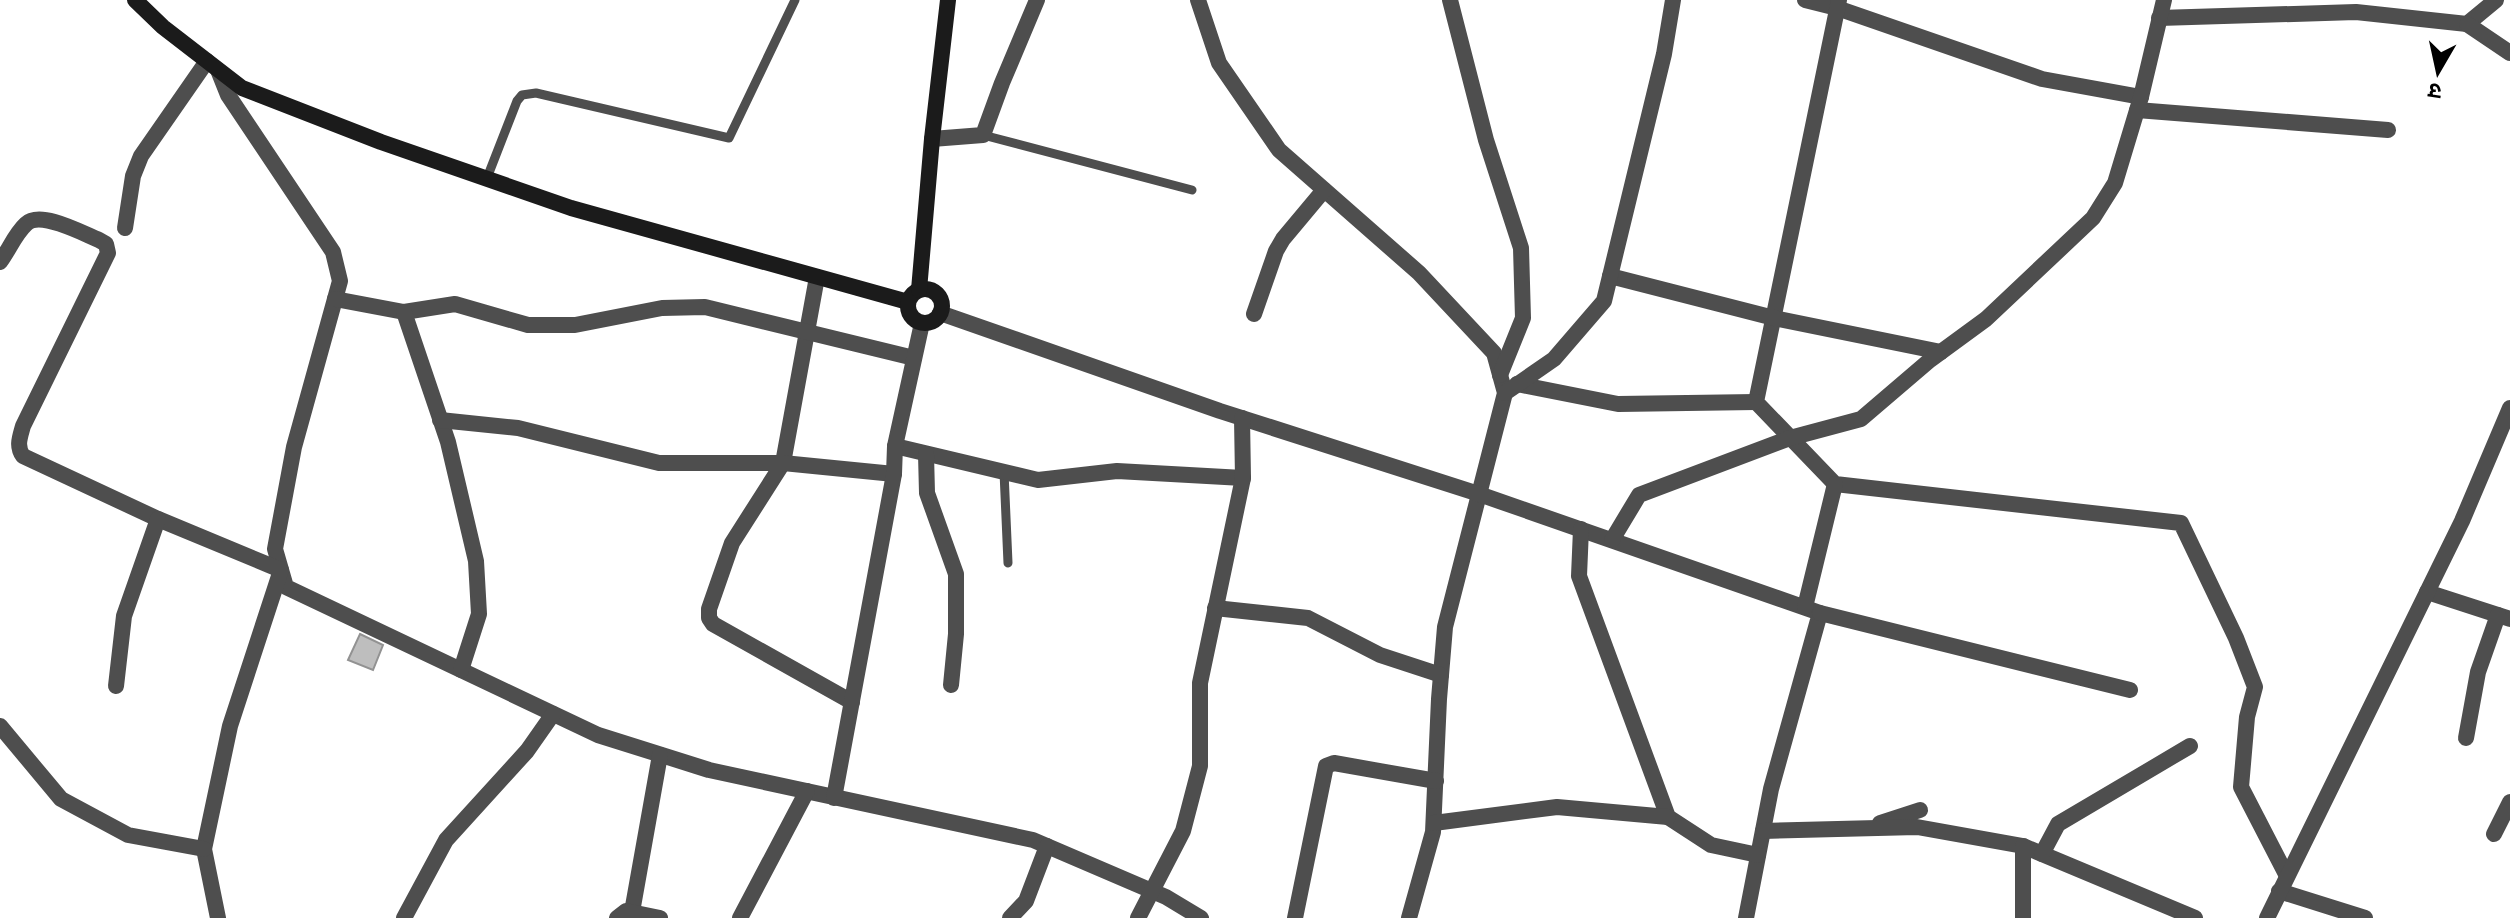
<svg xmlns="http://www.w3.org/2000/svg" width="2510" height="918" font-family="Arial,'Noto Sans Devanagari',sans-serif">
<rect width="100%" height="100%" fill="#fff"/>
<path fill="#bebebe" stroke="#929292" stroke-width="2" d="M360,634L383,645L373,670L348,660Z"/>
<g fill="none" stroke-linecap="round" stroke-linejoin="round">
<g stroke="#4e4e4e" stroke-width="9">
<path d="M983,135L1192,190"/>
<path d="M487,178L517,101L522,95L536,93L729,138L795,0"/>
<path d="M1004,472L1008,563"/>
</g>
<g stroke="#4e4e4e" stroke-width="16">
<path d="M1198,0L1219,63L1279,150L1419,273L1494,353L1505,393L1445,627L1439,699L1433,832L1409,918"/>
<path d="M1450,0L1486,140L1521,248L1523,318L1500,375"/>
<path d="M1805,0L1837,8L2042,79L2141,97"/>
<path d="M1839,0L1756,402L1835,484L2181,523L2236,638L2255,687L2247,717L2241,787L2287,876"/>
<path d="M2159,18L2356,12L2467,24L2496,0"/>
<path d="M2467,24L2510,53"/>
<path d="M218,70L228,95L333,252L340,281L294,447L275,549L286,587L598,735L709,770L1033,840L1166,897L1201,918"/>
<path d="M2137,110L2388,130"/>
<path d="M932,139L983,135L1002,83L1037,0"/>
<path d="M125,228L133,176L141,156L207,61"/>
<path d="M0,262C9,250 15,234 26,224C40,210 82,233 99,240L106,244L108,253L23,426C20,437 16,446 23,456L158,519L281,570L230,726L204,849L218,918"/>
<path d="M1610,276L1774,318L1941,352"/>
<path d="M817,277L783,463L732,543L709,609V618L713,624L852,702"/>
<path d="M335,299L404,312L455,304L528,325H575L662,308L705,307L914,358"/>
<path d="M404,312L448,442L476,561L479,614L461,670"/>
<path d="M940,313L1220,411L1479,494L1820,613L1771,789L1746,918"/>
<path d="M1254,314L1276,251L1283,239L1324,190"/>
<path d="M1517,384L1618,404L1756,402"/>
<path d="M1505,393L1554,359L1604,301L1664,54L1673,0"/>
<path d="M440,420L518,428L659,463H783L894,474"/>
<path d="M895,446L1038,480L1117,471L1243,478"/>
<path d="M926,454L927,493L956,574V634L951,685"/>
<path d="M1581,529L1579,576L1668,817L1711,845L1758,855"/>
<path d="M1612,540L1639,495L1790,438L1861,419L1930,360L1986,319L2093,218L2115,183L2141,97L2164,0"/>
<path d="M2427,592L2510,619"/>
<path d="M1805,607L1835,484"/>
<path d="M1215,608L1308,618L1380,655L1441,675"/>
<path d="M1820,613L2130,690"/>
<path d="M116,686L124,616L158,519"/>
<path d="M0,726L61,799L128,835L204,849"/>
<path d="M2466,738L2478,672L2498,615"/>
<path d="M834,798L894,474L895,446L922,323"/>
<path d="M1434,823L1557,807L1668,817"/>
<path d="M1880,823L1920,810"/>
<path d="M1763,831L1917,827L2023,846L2195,918"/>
<path d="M2494,834L2510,802"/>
<path d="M2042,854L2058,824L2190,746"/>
<path d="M2279,891L2365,918"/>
<path d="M632,912L660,755"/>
<path d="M404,918L446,840L527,751L553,714"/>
<path d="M617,918L626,911L660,918"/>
<path d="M740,918L807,791"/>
<path d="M1010,918L1026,901L1047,846"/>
<path d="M1138,918L1183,831L1200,766V683L1243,478L1242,418"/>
<path d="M1295,918L1326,766L1334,763L1436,781"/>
<path d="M2023,918V846"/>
<path d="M2267,918L2462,521L2510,408"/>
</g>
<g stroke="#1b1b1b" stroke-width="16">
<path d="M135,0L163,27L242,88L381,142L571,208L908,302"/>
<circle cx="925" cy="306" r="17"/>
<path d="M919,290L932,139L948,0"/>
</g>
</g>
<g transform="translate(2438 72) rotate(189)" stroke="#ffffff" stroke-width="6" paint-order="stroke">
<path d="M0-6L14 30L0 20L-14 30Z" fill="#000000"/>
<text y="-12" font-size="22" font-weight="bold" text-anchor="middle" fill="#000000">उ</text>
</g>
</svg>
